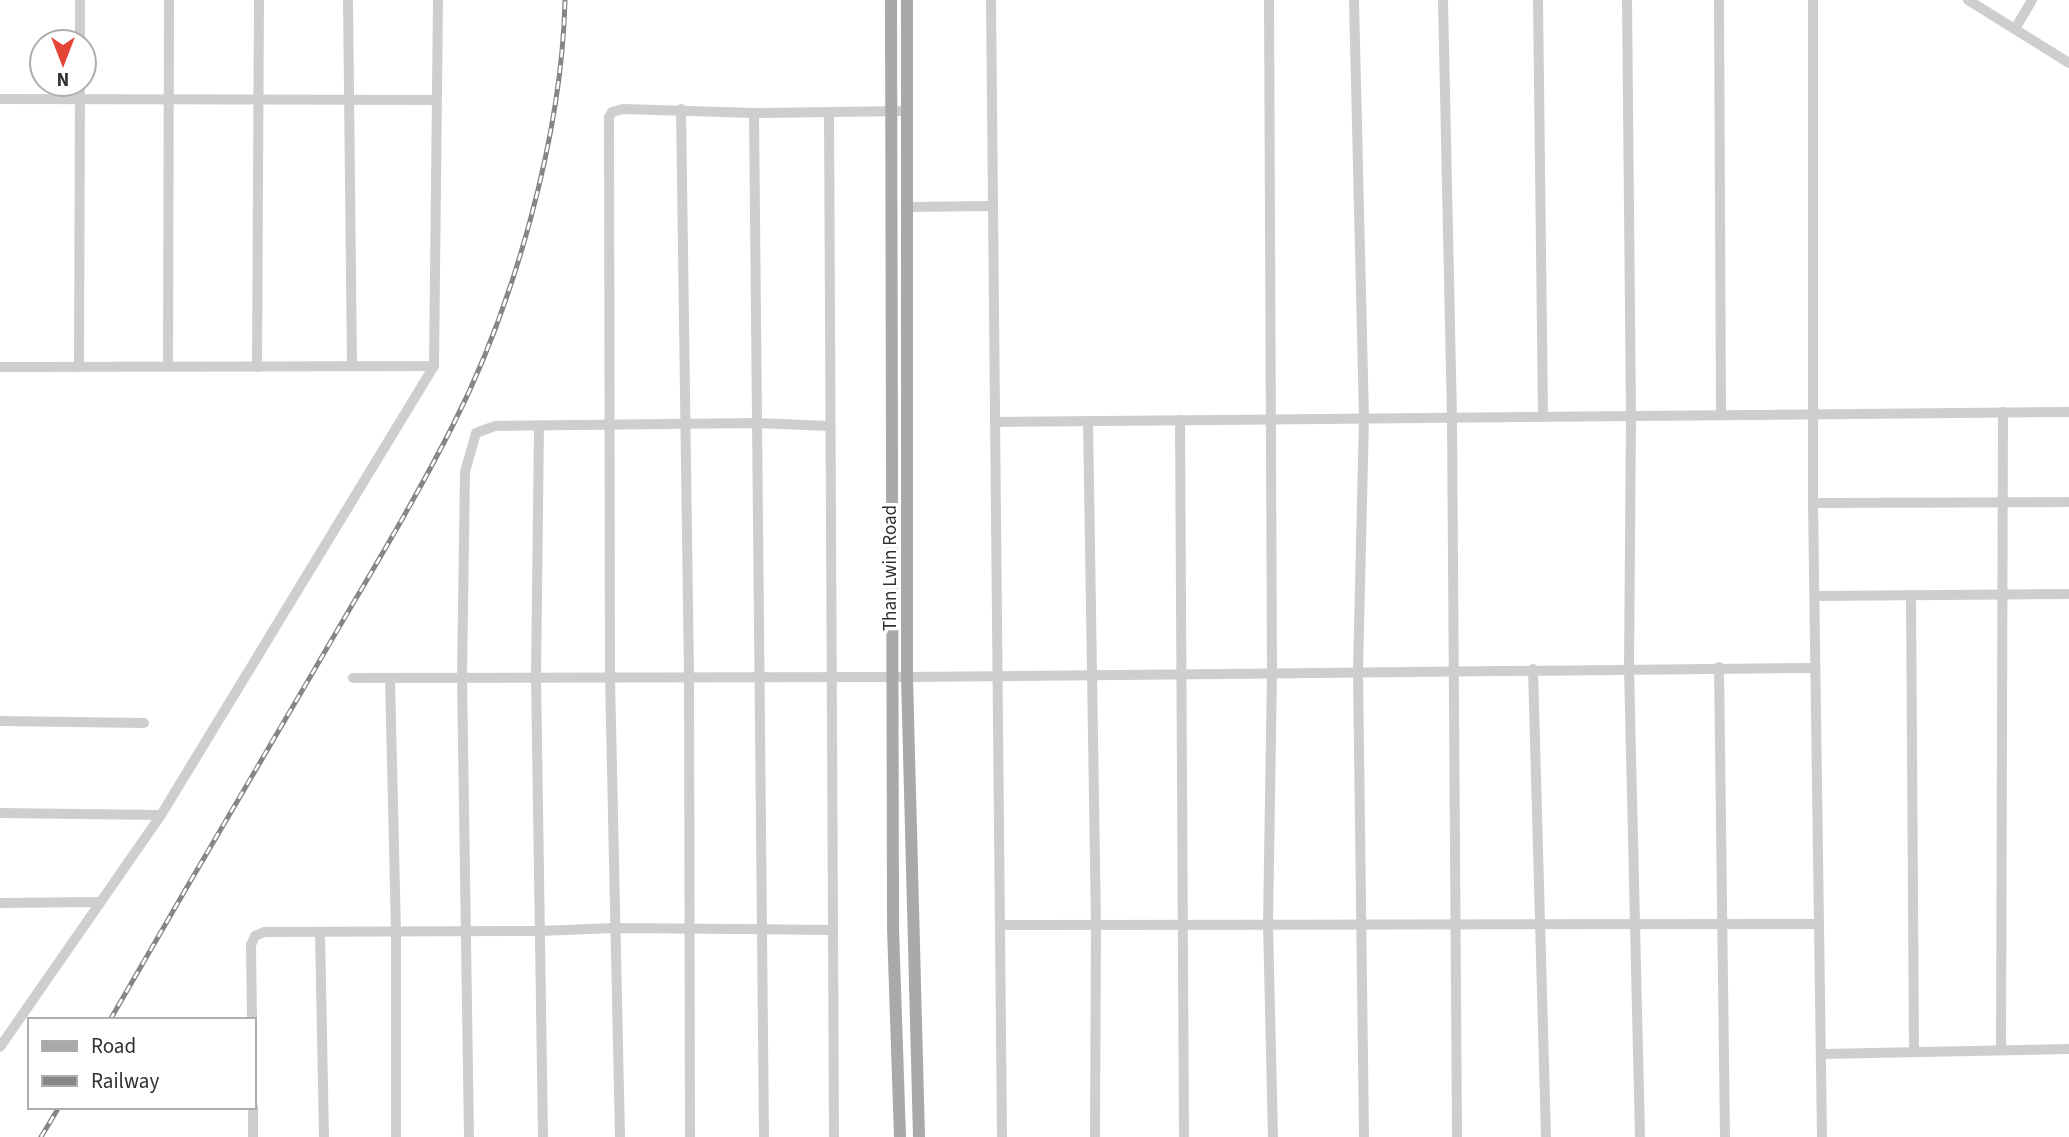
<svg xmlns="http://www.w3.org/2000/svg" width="2069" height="1137" font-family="'Source Sans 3',sans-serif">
<rect width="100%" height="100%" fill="#fff"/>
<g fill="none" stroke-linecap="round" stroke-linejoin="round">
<g stroke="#cecece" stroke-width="10">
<path d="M348,0L352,366"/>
<path d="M991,0L1002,1137"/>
<path d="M1269,0L1272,671L1268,925L1273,1137"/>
<path d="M1354,0L1364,418L1358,670L1364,1137"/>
<path d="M1443,0L1452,418L1457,1137"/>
<path d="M1538,0L1543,417"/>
<path d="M1627,0L1631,416L1629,668L1640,1137"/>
<path d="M1719,0L1721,415"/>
<path d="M1813,0V503L1822,1137"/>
<path d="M1968,0L2069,63"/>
<path d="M2015,29L2032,0"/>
<path d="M80,42V0"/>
<path d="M0,99L436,100"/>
<path d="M681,109L689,676L690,1137"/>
<path d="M829,112L834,1137"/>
<path d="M754,113L764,1137"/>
<path d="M906,207L993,206"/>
<path d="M0,367L434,366"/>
<path d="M79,367L80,84"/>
<path d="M168,367L169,0"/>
<path d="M257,367L259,0"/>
<path d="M1180,420L1184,1137"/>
<path d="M1088,421L1096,925L1095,1137"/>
<path d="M995,422L2069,412"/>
<path d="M539,427L536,677L543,1137"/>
<path d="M1813,503L2069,502"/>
<path d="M1911,595L1914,1052"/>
<path d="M1816,596L2069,594"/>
<path d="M1719,667L1725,1137"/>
<path d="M1533,669L1546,1137"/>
<path d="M353,678L907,677L1815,668"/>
<path d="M390,678L396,931V1137"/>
<path d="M0,721L144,723"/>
<path d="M0,813L161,815"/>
<path d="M0,903L98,902"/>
<path d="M1000,925L1819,924"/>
<path d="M320,932L324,1137"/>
<path d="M252,1020L251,945L255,936L264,932L539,931L615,928L833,930"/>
<path d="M0,1047L161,815L434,366L438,0"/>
<path d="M2001,1050L2003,412"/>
<path d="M1822,1054L2069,1049"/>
<path d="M253,1107V1137"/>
<path d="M469,1137L462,677L465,472L476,433L495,426L758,423L830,426"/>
<path d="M620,1137L610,677L609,117L612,112L623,109L754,113L907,111"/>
</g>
<g stroke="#a9a9a9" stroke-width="12">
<path d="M891,0L893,928L900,1137"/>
<path d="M907,0V677L919,1137"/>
</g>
<g stroke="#868686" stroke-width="5">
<g id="rail">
<path d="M110,1020C178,902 247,784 316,667C362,587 411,508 453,425C514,305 562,135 565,0"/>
<path d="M41,1137L59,1107"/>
</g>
</g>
<use href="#rail" stroke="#fff" stroke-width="2.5" stroke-dasharray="8" stroke-linecap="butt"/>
</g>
<g text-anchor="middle" stroke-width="7" stroke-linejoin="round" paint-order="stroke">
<g font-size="19" fill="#313131" stroke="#fff">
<text transform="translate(889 568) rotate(-90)" y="7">Than Lwin Road</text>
</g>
</g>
<rect x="28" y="1018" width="228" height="91" fill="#ffffff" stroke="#adadad" stroke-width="2"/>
<rect x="42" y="1041" width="35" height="10" fill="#a9a9a9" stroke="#adadad" stroke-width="2"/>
<text x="91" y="1053" font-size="21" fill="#313131">Road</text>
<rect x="42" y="1076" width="35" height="10" fill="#868686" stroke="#adadad" stroke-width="2"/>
<text x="91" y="1088" font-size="21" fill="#313131">Railway</text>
<g transform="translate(63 63) rotate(180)"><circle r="33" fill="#ffffff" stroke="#adadad" stroke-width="2"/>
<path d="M0-5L12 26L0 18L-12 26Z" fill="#e44436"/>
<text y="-10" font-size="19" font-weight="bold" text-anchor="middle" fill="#313131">N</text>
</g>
</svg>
